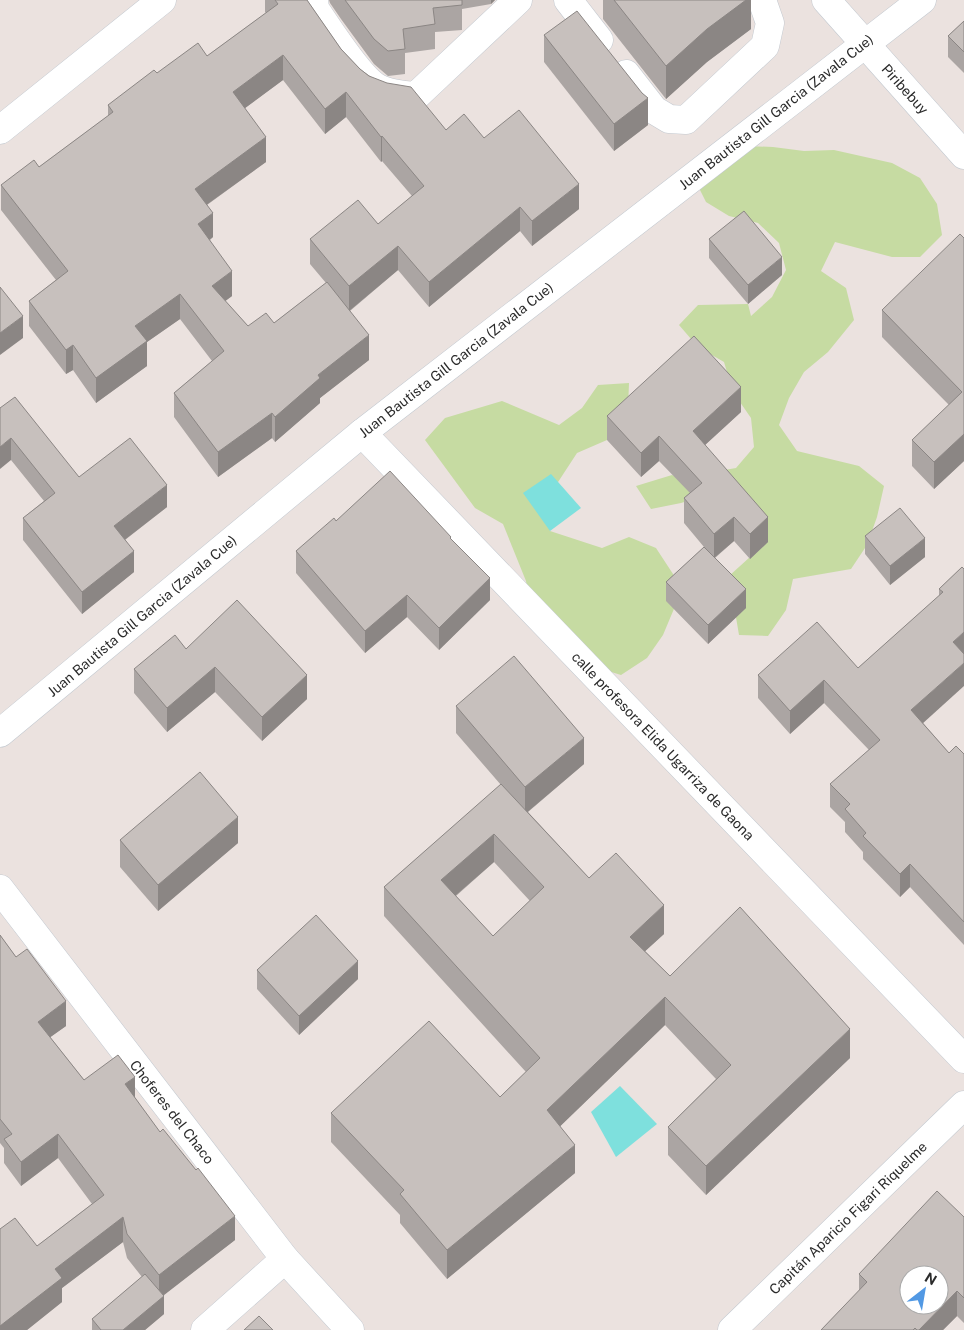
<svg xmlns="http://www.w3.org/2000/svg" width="964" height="1330" font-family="'Public Sans',sans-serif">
<rect width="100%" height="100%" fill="#ebe2df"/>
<g fill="#c6dba2">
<path d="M744,146L773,147L804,151L834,150L892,163L920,178L937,204L942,235L920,257H892L835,242L821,271L846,288L854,320L828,352L804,372L789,398L779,425L797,451L859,466L884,486L877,517L867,545L851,569L793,579L786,610L768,636L739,635L729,576L750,557L723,490L681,503L651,509L636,486L672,475L678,478L736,468L754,447L751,418L733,392L724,362L698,347L679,325L698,305L748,304L751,316L772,297L786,270L779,243L758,223L729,216L706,202L693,176Z"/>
<path d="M629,383L628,408L607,440L577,453L545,502L550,531L602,548L629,537L656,548L673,574L676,604L663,635L647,658L621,675L592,666L531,611L526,581L503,524L475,508L425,440L445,418L502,401L559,425L582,408L598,385Z"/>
</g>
<g fill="#7ee0dd">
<path d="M551,474L581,508L550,531L523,493Z"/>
<path d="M620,1086L657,1124L616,1157L591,1112Z"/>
</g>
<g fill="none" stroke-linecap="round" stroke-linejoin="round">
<g stroke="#c3c9d0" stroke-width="29">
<g id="minor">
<path d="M314,0L315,9C328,28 360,79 378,88C389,94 403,95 416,96L518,0"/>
<path d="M568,0L599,40"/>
<path d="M826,0L964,155"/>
<path d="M626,74L654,110L669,119L686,120L765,46L770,23L762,0"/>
<path d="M0,130L162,0"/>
<path d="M362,433L964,1059"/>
<path d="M0,733L362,433L922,0"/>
<path d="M0,889L285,1259L350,1330"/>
<path d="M205,1330L285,1259"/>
<path d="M732,1330L964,1105"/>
</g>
</g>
<use href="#minor" stroke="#fff" stroke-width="28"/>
</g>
<g fill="#aba5a3" fill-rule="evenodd">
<path d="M265,0H307L341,49L360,69L446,130L484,138L579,209L532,246L520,231L429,307L398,270L350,311L369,360L320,398V403L275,442L272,438L218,477L174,417V393L212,361L180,319L147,342V366L96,403L73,370L66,374L29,326V301L56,280L1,210V185L39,167L108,116V105L157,73L207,56L266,13L265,12ZM283,80L325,134L346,117L381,162L382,161L412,196L378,224L310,239V264L326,283L274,323L248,326L225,301L232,296L210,240L213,237L207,205L266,162L245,108Z"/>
<path d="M329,0H495L491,4L462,9V30L435,32V49L405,53V74L388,76L374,64L341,19L330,3Z"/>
<path d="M603,0H751V29L707,62L666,99L603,19Z"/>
<path d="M964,21V73L948,57V36Z"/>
<path d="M544,35L642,93L648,125L614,151L544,62Z"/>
<path d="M964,238V461L934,489L912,466V440L949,405L882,337V310Z"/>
<path d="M709,239L782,275L748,304L709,258Z"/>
<path d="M0,408L79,477L167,507L125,540L134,572L82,614L23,540V518L44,501L11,460Z"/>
<path d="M741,412L705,445L768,542L750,559L734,541L715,558L746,608L708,644L666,601V582L704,547L684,523V498L690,493L659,461L641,477L607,440V416Z"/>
<path d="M336,521L451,540L490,600L439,650L407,617L365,653L296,573V551Z"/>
<path d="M865,536L925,557L890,585L865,554Z"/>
<path d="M962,567L923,723L949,753L964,754V945L910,887L900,897L863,859V852L845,832V822L830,807V784L869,750L824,703L790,734L758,698V675L858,668L939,596V589Z"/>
<path d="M186,649L307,699L262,741L215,692L167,732L134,693V669Z"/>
<path d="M456,706L584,764L528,812L589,878L664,934L645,951L670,976L850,1058L706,1195L668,1155V1127L716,1079L665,1025L560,1126L575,1173L447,1279L400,1223V1215L331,1142V1113L500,1097L526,1072L384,916V887L501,785L456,733ZM494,862L530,901L493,936L456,896Z"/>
<path d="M120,840L238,843L158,911L120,867Z"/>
<path d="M0,935L66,1026L50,1037L84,1080L135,1098L235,1240L163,1295L164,1314L145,1330H92V1319L142,1277L127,1258L123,1242L62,1288V1302L27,1330H0L37,1246L92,1204L58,1158L21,1186L4,1163V1148L0,1143Z"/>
<path d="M257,970L358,979L299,1035L257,989Z"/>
<path d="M964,1217V1323L957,1316L943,1330H821L859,1291V1274Z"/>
</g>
<g fill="#8b8684">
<path d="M491,0H495L491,4Z"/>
<path d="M745,0H751V29L707,62L666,99V66L707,29Z"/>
<path d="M283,55V80L233,117V92Z"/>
<path d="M346,92V117L325,134V109Z"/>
<path d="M648,98V125L614,151V124Z"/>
<path d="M382,136V161L381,162V137Z"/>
<path d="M266,137V162L195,213V189Z"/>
<path d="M579,184V209L532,246V221Z"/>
<path d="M520,207V231L429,307V282Z"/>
<path d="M213,213V237L198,248V224Z"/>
<path d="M398,246V270L349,311V286Z"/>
<path d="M782,257V275L748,304V285Z"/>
<path d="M232,271V296L212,311V286Z"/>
<path d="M180,294V319L147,342V366L96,403V378L135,326Z"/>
<path d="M23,316V338L0,355V333Z"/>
<path d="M369,335V360L320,398V403L275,442V417L318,375Z"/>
<path d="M73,345V370L66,374V350Z"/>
<path d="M741,387V412L693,456V431Z"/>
<path d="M272,413V438L218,477V452Z"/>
<path d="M964,434V461L934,489V462Z"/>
<path d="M659,436V461L641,477V453Z"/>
<path d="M11,438V460L0,469V447Z"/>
<path d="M167,485V507L114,548V526Z"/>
<path d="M734,517V541L714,558V534Z"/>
<path d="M768,517V542L750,559V534Z"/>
<path d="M925,538V557L890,585V566Z"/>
<path d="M134,551V572L82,614V592Z"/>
<path d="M490,578V600L439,650V628Z"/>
<path d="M746,589V608L708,644V625Z"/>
<path d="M407,595V617L365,653V631Z"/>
<path d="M964,632V655L953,642Z"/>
<path d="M964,663V686L911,734V710Z"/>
<path d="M215,667V692L167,732V708Z"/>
<path d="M307,675V699L262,741V717Z"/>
<path d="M824,680V703L790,734V711Z"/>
<path d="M584,738V764L525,814V787Z"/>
<path d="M238,817V843L158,911V885Z"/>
<path d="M494,834V862L441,908V880Z"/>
<path d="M910,864V887L900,897V874Z"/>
<path d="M664,905V934L630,965V937Z"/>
<path d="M358,961V979L299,1035V1016Z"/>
<path d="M665,997V1025L547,1139V1110Z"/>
<path d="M66,1001V1026L38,1046V1022Z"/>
<path d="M850,1029V1058L706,1195V1166Z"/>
<path d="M135,1077V1101L125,1084Z"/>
<path d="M58,1134V1158L21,1186V1162Z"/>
<path d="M575,1145V1173L447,1279V1250Z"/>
<path d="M235,1216V1240L159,1299V1275Z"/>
<path d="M123,1217V1242L62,1288V1302L27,1330H0V1326L55,1269Z"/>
<path d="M957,1291V1316L943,1330H919Z"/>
<path d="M164,1296V1314L145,1330H123Z"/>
</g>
<g fill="#c7c0bd" stroke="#8b8684" fill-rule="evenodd">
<path d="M275,0H307L341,49L360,69L369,76L387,83L411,87L446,130L464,114L484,138L519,110L579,184L532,221L520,207L429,282L398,246L349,286L310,239L358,200L378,224L424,186L382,136L381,137L346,92L325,109L283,55L233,92L266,137L195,189L213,213L198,224L232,271L212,286L248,326L266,313L274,323L327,282L369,335L318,375L320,378L275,417L272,413L218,452L174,393L224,351L180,294L135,326L147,341L96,378L73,345L66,350L29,301L68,271L1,185L34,160L39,167L113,112L108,105L154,70L157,73L198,43L207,56L278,4Z"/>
<path d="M345,0H462V5L433,8L435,24L403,29L405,49L388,51L374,39Z"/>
<path d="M614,0H746L707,29L666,66Z"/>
<path d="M577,11L642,93L648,98L614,124L544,35Z"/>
<path d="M964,21V52L948,36Z"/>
<path d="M744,211L782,257L748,285L709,239Z"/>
<path d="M960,234L964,238V434L934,462L912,440L962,392L882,310Z"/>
<path d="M0,287L23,316L0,333Z"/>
<path d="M694,336L741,387L693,431L768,517L750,534L734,517L714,534L684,498L702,483L659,436L641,453L607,416Z"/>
<path d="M15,397L79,477L130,438L167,485L114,526L134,551L82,592L23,518L55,493L11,438L0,447V408Z"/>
<path d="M390,471L451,537L450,538L490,578L439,628L407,595L365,631L296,551L334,518L336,521Z"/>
<path d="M900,508L925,538L890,566L865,536Z"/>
<path d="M704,547L746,589L708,625L666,582Z"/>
<path d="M962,567L964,569V632L953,642L964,654V663L911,710L949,753L956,746L964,754V922L910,864L900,874L863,836L866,833L845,809L850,804L830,784L880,740L824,680L790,711L758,675L817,622L858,668L943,592L939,589Z"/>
<path d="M237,600L307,675L262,717L215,667L167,708L134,669L175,635L186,649Z"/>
<path d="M514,656L584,738L525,787L456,706Z"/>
<path d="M200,772L238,817L158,885L120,840Z"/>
<path d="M501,784L589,878L616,853L664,905L630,937L670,976L740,907L850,1029L706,1166L668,1127L731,1065L665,997L547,1110L575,1145L447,1250L400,1194L404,1190L331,1113L429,1021L500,1097L540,1058L384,887ZM494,834L544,887L493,936L441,880Z"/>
<path d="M316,915L358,961L299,1016L257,970Z"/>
<path d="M0,935L16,957L27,949L66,1001L38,1022L84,1080L118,1055L135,1077L125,1084L160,1132L163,1129L196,1170L198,1168L235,1216L159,1275L127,1234L123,1217L55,1269L62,1278L0,1326V1229L15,1218L37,1246L104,1195L58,1134L21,1162L4,1139L12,1134L0,1119Z"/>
<path d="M937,1191L964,1217V1298L957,1291L919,1330H917L915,1328L913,1330H821L867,1282L859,1274ZM909,1275H939V1305H909Z"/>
<path d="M145,1274L164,1296L123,1330H101L92,1319Z"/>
<path d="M259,1316L273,1330H244Z"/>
</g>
<g text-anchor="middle" stroke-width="4" stroke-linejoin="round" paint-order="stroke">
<g font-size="14" fill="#2b2b2b" stroke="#fff">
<text transform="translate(905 89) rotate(48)" y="5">Piribebuy</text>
<text transform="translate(776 112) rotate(-38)" y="5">Juan Bautista Gill Garcia (Zavala Cue)</text>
<text transform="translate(456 360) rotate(-38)" y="5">Juan Bautista Gill Garcia (Zavala Cue)</text>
<text transform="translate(142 616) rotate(-40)" y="5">Juan Bautista Gill Garcia (Zavala Cue)</text>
<text transform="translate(663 746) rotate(46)" y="5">calle profesora Elida Ugarriza de Gaona</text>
<text transform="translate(172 1112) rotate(52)" y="5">Choferes del Chaco</text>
<text transform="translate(848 1218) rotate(-44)" y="5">Capitán Aparicio Figari Riquelme</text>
</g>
</g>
<g transform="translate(924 1290) rotate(31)"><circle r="24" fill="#ffffff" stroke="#aaaaaa"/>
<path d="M0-4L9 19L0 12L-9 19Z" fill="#5299e4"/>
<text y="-8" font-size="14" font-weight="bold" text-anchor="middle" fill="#2b2b2b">N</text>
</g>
</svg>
